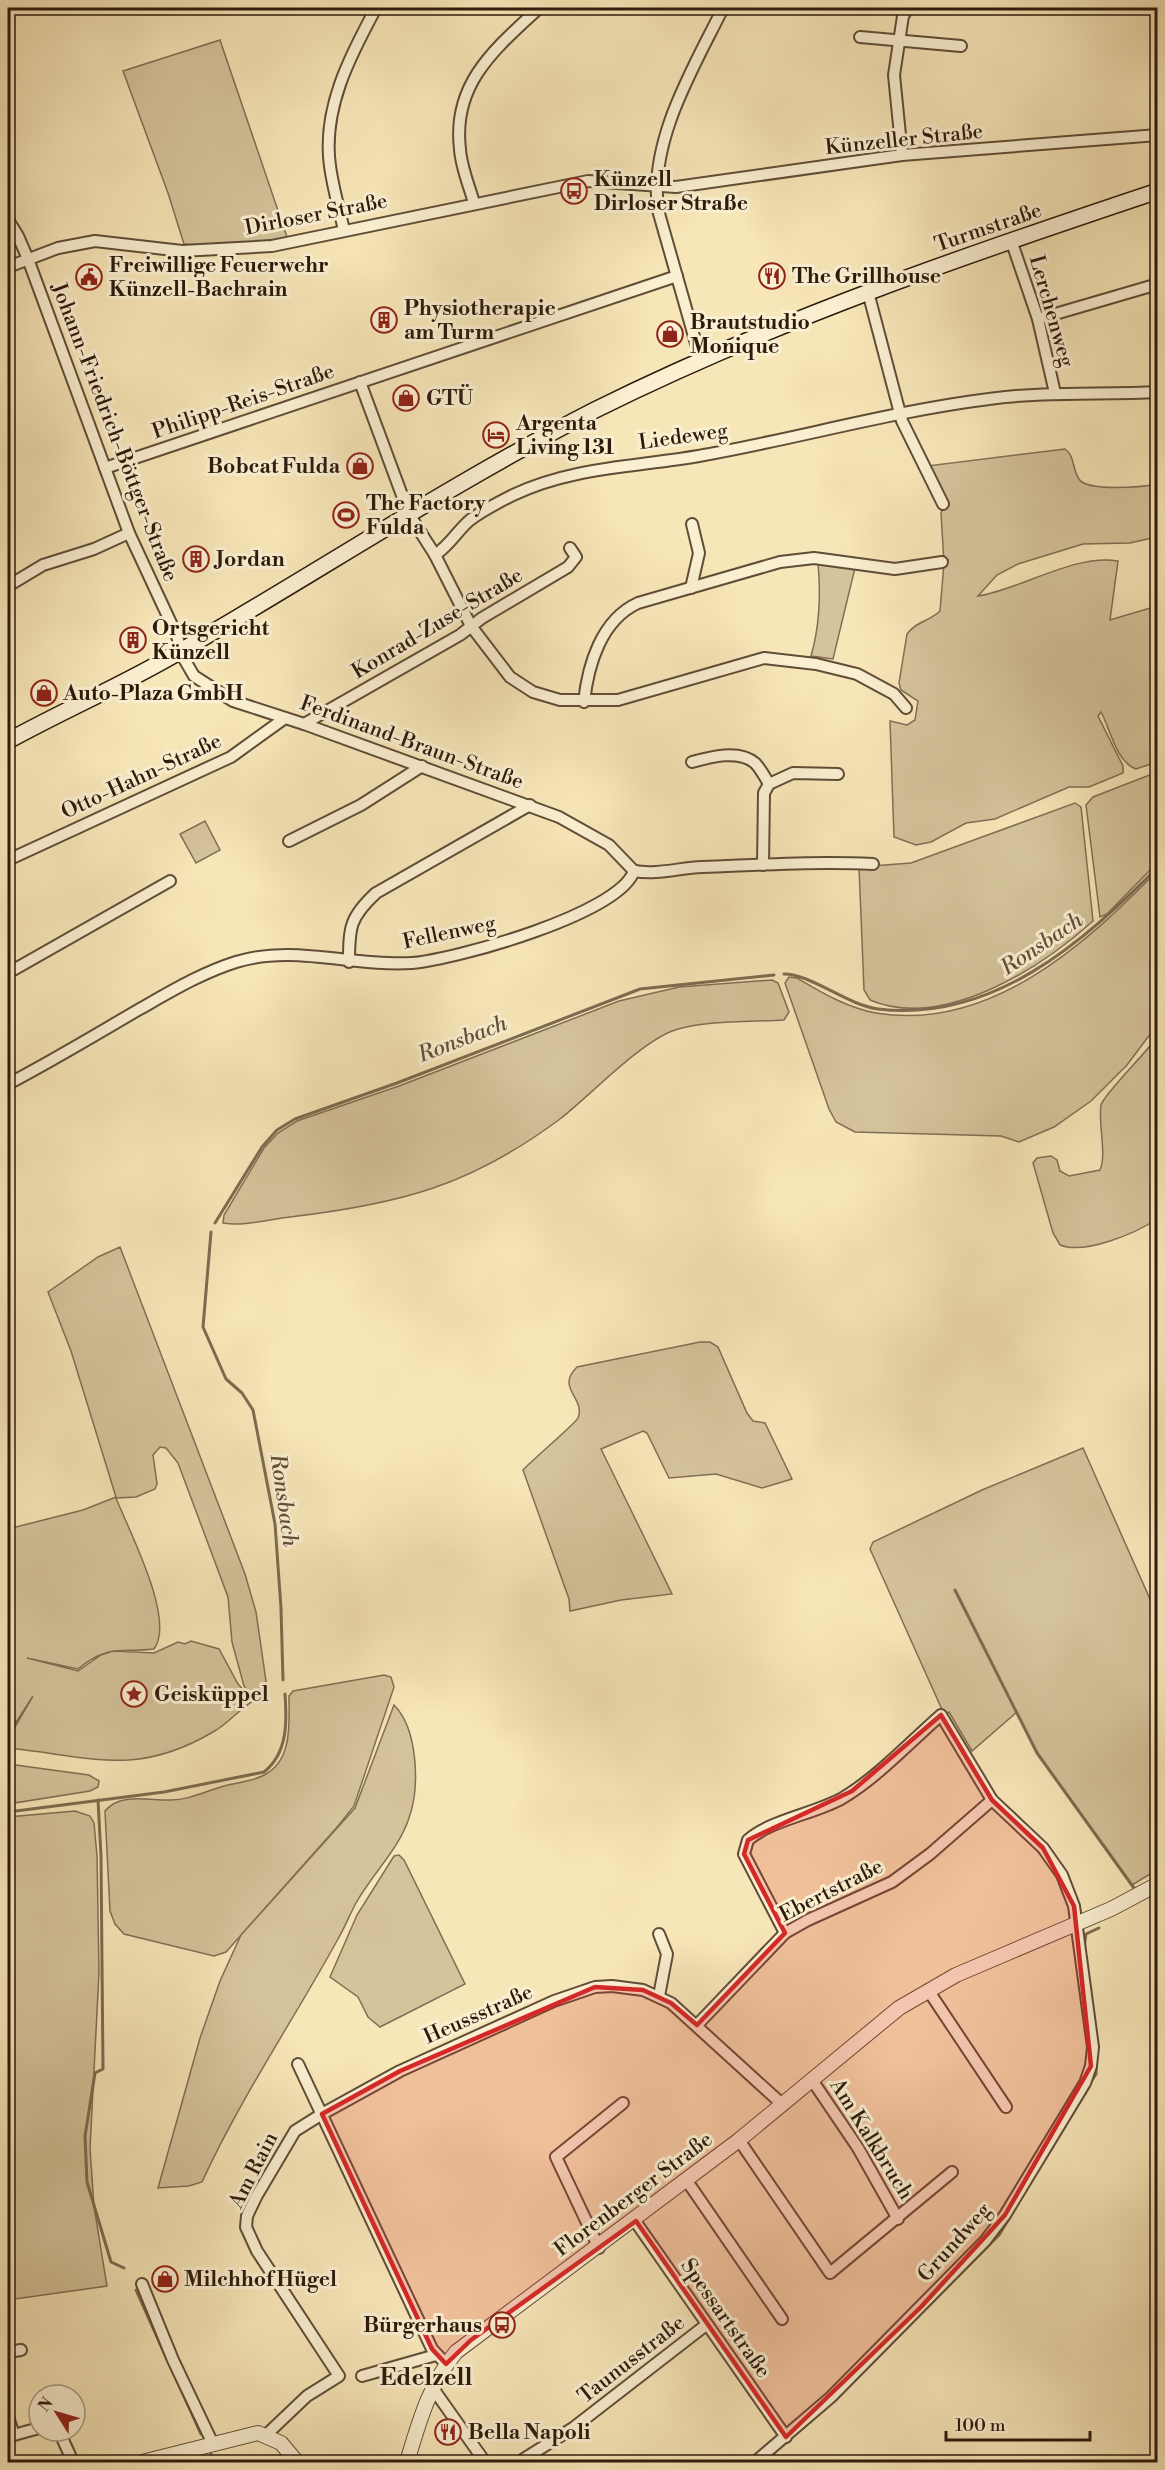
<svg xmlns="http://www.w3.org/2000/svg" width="1165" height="2470" font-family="'Libre Bodoni',serif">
<rect width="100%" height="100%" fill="#f7e6b8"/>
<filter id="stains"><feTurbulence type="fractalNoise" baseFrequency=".00333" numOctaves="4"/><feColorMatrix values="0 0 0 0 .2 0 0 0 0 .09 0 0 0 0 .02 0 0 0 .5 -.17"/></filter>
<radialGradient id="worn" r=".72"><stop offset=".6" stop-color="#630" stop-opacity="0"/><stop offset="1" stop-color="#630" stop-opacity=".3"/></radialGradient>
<g fill="#d5c39b" stroke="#816e54" stroke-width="1.5">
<path d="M220,40L287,237C254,244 218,247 184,244L168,193L123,71Z"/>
<path d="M1065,449C1075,456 1072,469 1079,479C1087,492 1143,487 1157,484V537L1130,543L1083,544L1018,564L997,575L978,596C1019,590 1076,553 1118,561L1110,620L1157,606V762L1136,769C1116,762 1110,728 1101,712L1098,716L1123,766V773L1089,787H1069L995,819L966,823L931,842L916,845L894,837L890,721L907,725L915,720L918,701L901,690L899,683L907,634C915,622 930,621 940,611L944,563L941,513L946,503L927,466Z"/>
<path d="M818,563L855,568L833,659L811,656C820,625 821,596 818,563Z"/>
<path d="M1157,772V863L1107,914L1100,917L1086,805L1093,797Z"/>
<path d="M1075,803L1081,807L1093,921C1041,968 943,1031 870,1000L864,990L859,867L911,863Z"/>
<path d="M205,821L220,850L196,863L180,834Z"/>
<path d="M1157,871V1025L1127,1065L1091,1101L1054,1127L1019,1142L1001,1136L855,1132L836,1122L829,1109L785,983L789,977L797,978C821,992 847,1008 876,1013C989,1032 1085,945 1157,871Z"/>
<path d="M772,980L778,983L789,1012L784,1020C751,1022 706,1020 675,1030C640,1042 591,1095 560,1119C470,1186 400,1204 290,1217C270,1219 243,1227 223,1223L224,1215L264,1148L278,1133L297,1121L399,1086L619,1001L679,987Z"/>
<path d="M1157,1037V1219C1136,1233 1085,1255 1060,1245L1053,1233L1033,1163L1037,1158L1051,1156L1057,1160L1060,1171L1069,1176L1100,1170C1107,1154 1098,1124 1101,1105C1104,1094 1148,1051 1157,1037Z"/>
<path d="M120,1247L245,1574L256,1612L267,1688L252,1695L244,1686L232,1642L228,1597L178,1463L166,1448L160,1447L153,1455L157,1484L155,1489L136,1497L116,1498C129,1531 176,1620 154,1649C119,1653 108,1644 78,1669L27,1658L78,1671L101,1655L113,1651L154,1653L178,1642L185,1644L191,1641L219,1649L238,1684L253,1701C238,1710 228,1724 213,1732C135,1778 90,1756 8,1748L12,1732L33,1696L11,1730H8V1529L83,1510L116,1497L71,1351L48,1292L98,1257Z"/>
<path d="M700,1342H710L718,1347L747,1413L753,1421L765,1423L792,1479L762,1488L716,1474L669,1478L647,1433L643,1431L601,1449L672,1594L621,1600L570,1611L569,1599L523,1470C531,1461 576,1423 578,1418C586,1398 555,1388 577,1367Z"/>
<path d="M1083,1448L1157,1615V1870L1132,1885L1037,1752L1017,1712L972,1751L949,1712L944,1714L870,1549L873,1542L982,1490Z"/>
<path d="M384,1675L391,1677L394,1687L354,1806L338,1826L226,1952L214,1956L124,1934L115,1924L110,1911L105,1811C120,1792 150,1801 171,1800C189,1800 206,1791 224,1786C237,1782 252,1782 264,1775C293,1761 289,1723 289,1696L293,1691Z"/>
<path d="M394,1705C418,1729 420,1787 409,1818C399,1849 372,1874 356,1903C350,1914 345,1927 338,1939C293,2021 241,2097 202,2182L189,2186L158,2188L200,2038L220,1981L241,1935L355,1808Z"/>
<path d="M8,1764L89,1775L99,1781L98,1787L90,1791L8,1804Z"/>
<path d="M75,1811L90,1816L94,1823L97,1856L99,1973L90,2148L94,2207L107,2286L8,2300V1817Z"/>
<path d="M399,1855L404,1860L465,1984L380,2027L368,2017L358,1997L330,1977L357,1915L394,1856Z"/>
</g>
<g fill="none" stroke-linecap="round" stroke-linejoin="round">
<g stroke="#7d6b50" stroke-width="3">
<path d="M784,974C811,974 847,1005 878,1009C993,1023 1083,942 1158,867"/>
<path d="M215,1223L262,1147L277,1130L295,1119L397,1083L640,989L774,975"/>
<path d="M211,1232L203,1327L226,1379L242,1393L253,1410L275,1524L281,1608L283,1680"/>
<path d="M955,1590L1037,1753L1134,1888"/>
<path d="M98,1800L101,1856L103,2069L95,2073L85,2136L87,2182L111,2262L124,2268"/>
<path d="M8,1812L164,1792L264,1772C288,1753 287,1721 285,1694"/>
<path d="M1084,1948L1086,1934L1099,1928"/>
<path d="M1089,2085L1096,2074L1097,2049"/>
<path d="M136,2290L165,2355"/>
<path d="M866,2369L999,2235L1010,2217"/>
<path d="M172,2370L201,2434"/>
<path d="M211,2454L216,2462"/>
<path d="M763,2462L827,2407"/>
</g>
<g stroke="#604d37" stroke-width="14">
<g id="minor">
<path d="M860,37L961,46"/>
<path d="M902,155L894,75L903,16L908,8"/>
<path d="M474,203C469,185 461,167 460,149C452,83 496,48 539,8"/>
<path d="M8,220L18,236L28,259L129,533L177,636L183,657L194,676L233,701L304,724L559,817L609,845L634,871"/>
<path d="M344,230C339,209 333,188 330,166C322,109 350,56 376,8"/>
<path d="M1011,240L1038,319L1055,393"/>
<path d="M8,267L58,248L95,241L182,251L272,246L588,181L676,187L902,155L1158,135"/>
<path d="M868,292L902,421L943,504"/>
<path d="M1038,319L1158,284"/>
<path d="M701,361L658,210C649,140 693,69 723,8"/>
<path d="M360,382L409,514L435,555C450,545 457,531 470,520C483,510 499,502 513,495C573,466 640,467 704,455C799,438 893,411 989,399C1046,391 1101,395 1158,392"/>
<path d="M105,468L677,276"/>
<path d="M435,555L471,626L510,677L533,692L560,700H618L764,658L816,664L857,674L894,694L906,708"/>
<path d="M8,586L43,565L94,549L129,533"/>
<path d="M691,588L699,553L692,524"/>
<path d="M584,702C588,665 601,620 638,603L780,562L814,558L895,569L942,562"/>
<path d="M304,724L460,635L482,618L568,567L576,557L570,548"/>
<path d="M692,762C710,757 739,749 755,763C760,768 765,777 769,784L764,793L763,865"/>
<path d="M769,784L793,773L838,774"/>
<path d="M289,841L361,805L422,766"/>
<path d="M8,860L231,757L285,718"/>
<path d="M634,871C657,875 679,868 702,867C758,865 816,861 873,864"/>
<path d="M349,962C349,927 350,917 376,893L530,805"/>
<path d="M8,973L170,881"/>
<path d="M8,1084C52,1061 95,1035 138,1010C170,992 201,973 236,962C293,944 354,967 412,963C457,959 619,914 634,871"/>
<path d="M659,1934L667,1954L659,1996"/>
<path d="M928,1990L1006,2107"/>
<path d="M697,2025L785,1933L808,1920L892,1882L930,1854L992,1800"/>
<path d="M298,2064L432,2349L446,2364"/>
<path d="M812,2080L858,2148L898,2219"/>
<path d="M739,2140L830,2273L952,2172"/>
<path d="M687,2181L782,2319"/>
<path d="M635,2221L786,2437"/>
<path d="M599,2248L556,2157L623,2103"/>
<path d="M142,2284L173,2360L213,2444"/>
<path d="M8,2352L21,2350"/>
<path d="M362,2376L436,2355"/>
<path d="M432,2387L485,2462"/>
<path d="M8,2417L14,2435L39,2428"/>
<path d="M59,2431L73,2462"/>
<path d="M266,2435L307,2396L339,2376L257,2251L246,2227L247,2216L256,2197L295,2131L322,2114L400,2071L554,2001L595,1987L612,1986L643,1990L671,2003L783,2105"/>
<path d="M519,2462L573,2428L706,2325"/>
<path d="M755,2462L831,2397L985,2241L1005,2215L1085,2083L1091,2066L1093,2047L1074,1906L1062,1875L1043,1848L992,1800L941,1715C909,1743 877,1778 841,1799C813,1814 771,1820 748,1840L744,1854L785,1933"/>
</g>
</g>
<g stroke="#604d37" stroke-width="16">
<g id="tertiary">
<path d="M142,2462L258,2433L281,2443L297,2462"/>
<path d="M407,2462C419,2422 429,2385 456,2352L739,2140L899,2008L956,1975L1111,1909L1158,1884"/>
</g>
</g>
<g stroke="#2d1a0c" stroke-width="18">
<path id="secondary" d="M8,741C64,710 123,685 179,652C318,572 452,483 595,410C776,320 966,255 1158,191"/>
</g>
<use href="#minor" stroke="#faefd1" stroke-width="10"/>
<use href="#tertiary" stroke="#faefd1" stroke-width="14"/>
<use href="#secondary" stroke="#faefd1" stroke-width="15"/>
</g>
<path fill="#d62828" fill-opacity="0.2" stroke="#d62828" stroke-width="4.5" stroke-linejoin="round" d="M941,1715L992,1800L1043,1848L1074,1906L1091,2066L1005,2215L921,2307L786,2437L636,2221L471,2340L446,2364L432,2349L322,2114L400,2071L595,1987L643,1990L671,2003L697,2025L785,1933L744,1854L748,1840L852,1791Z"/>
<defs>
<g id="bus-ring" transform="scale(1.35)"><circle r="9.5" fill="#faefd1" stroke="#8f2418" stroke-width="1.5"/><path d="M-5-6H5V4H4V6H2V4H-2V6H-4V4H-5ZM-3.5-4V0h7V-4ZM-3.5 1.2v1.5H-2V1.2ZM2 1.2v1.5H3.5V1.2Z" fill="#8f2418"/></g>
<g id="restaurant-ring" transform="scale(1.35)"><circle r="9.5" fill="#faefd1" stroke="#8f2418" stroke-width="1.5"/><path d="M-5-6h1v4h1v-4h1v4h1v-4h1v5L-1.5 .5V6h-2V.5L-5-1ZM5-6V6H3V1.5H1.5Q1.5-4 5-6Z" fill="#8f2418"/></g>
<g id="civic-ring" transform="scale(1.35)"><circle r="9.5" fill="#faefd1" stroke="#8f2418" stroke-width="1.5"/><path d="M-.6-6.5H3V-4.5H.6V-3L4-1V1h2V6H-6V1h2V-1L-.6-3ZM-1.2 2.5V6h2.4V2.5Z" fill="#8f2418"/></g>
<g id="building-ring" transform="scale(1.35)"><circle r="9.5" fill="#faefd1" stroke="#8f2418" stroke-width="1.5"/><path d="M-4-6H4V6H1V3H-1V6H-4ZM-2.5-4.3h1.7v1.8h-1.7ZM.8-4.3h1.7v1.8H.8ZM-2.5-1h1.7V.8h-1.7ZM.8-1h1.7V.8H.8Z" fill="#8f2418"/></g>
<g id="shop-ring" transform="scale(1.35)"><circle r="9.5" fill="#faefd1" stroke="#8f2418" stroke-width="1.5"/><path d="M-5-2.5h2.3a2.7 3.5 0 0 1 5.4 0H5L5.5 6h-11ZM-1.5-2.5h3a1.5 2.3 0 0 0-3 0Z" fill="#8f2418"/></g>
<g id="hotel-ring" transform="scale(1.35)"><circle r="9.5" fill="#faefd1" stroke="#8f2418" stroke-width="1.5"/><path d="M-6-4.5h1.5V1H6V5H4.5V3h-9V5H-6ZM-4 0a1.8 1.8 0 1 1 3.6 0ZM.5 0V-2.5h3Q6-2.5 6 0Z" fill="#8f2418"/></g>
<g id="stadium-ring" transform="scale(1.35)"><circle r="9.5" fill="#faefd1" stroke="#8f2418" stroke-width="1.5"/><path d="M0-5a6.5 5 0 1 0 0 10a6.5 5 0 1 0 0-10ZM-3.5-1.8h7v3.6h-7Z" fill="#8f2418"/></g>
<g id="sight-ring" transform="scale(1.35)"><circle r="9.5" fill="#faefd1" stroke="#8f2418" stroke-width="1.5"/><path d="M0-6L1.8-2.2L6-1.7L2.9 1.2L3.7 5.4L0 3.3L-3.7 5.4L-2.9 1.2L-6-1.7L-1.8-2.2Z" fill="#8f2418"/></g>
</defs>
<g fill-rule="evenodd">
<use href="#bus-ring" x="574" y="191"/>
<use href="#restaurant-ring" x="772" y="276"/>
<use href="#civic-ring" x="89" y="277"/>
<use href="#building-ring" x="384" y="320"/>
<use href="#shop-ring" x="670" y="334"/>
<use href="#shop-ring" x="406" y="398"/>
<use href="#hotel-ring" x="496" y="435"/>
<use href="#shop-ring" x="360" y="466"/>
<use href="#stadium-ring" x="346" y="515"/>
<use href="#building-ring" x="196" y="559"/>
<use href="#building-ring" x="133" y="640"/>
<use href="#shop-ring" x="44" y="693"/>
<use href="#sight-ring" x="134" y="1694"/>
<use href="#shop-ring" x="165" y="2279"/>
<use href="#bus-ring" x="502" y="2325"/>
<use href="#restaurant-ring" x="448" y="2432"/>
</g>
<g text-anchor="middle" stroke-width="6" stroke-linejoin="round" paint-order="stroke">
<g font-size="21" fill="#2d1a0c" stroke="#faefd1">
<text transform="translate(904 139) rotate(-6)" y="7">Künzeller Straße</text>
<text transform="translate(316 214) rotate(-11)" y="7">Dirloser Straße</text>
<text transform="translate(988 227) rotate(-19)" y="7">Turmstraße</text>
<text transform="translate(1052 311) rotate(74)" y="7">Lerchenweg</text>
<text transform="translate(243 401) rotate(-19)" y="7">Philipp-Reis-Straße</text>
<text transform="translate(115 432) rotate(69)" y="7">Johann-Friedrich-Böttger-Straße</text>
<text transform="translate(683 436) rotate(-8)" y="7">Liedeweg</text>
<text transform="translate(437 623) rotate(-31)" y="7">Konrad-Zuse-Straße</text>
<text transform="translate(412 742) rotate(20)" y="7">Ferdinand-Braun-Straße</text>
<text transform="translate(141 776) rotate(-25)" y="7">Otto-Hahn-Straße</text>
<text transform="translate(449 932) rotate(-12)" y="7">Fellenweg</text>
<text transform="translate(831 1890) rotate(-27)" y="7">Ebertstraße</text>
<text transform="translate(478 2014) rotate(-24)" y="7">Heussstraße</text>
<text transform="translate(872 2139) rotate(58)" y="7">Am Kalkbruch</text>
<text transform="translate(253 2170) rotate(-63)" y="7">Am Rain</text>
<text transform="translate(633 2194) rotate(-37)" y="7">Florenberger Straße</text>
<text transform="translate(954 2242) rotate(-48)" y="7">Grundweg</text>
<text transform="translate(726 2318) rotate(55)" y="7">Spessartstraße</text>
<text transform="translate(631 2359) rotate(-38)" y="7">Taunusstraße</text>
</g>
<g font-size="21" font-weight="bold" fill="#2d1a0c" stroke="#faefd1" text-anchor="start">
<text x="594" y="186">Künzell<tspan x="594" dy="24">Dirloser Straße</tspan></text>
<text x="109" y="272">Freiwillige Feuerwehr<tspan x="109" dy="24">Künzell-Bachrain</tspan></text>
<text x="792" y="283">The Grillhouse</text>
<text x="404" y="315">Physiotherapie<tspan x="404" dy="24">am Turm</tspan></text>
<text x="690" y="329">Brautstudio<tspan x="690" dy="24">Monique</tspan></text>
<text x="426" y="405">GTÜ</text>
<text x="516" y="430">Argenta<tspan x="516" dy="24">Living 131</tspan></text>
<text x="340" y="473" text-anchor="end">Bobcat Fulda</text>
<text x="366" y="510">The Factory<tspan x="366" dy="24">Fulda</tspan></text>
<text x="216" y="566">Jordan</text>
<text x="152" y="635">Ortsgericht<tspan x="152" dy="24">Künzell</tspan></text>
<text x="63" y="700">Auto-Plaza GmbH</text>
<text x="154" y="1701">Geisküppel</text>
<text x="184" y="2286">Milchhof Hügel</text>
<text x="482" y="2332" text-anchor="end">Bürgerhaus</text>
<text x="468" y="2439">Bella Napoli</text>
</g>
<g font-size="22" font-style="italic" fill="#62503a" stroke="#faefd1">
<text transform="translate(1041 943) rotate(-34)" y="8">Ronsbach</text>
<text transform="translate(462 1038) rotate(-21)" y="8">Ronsbach</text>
<text transform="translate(285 1500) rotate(82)" y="8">Ronsbach</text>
</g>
<g font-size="24" font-weight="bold" fill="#2d1a0c" stroke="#faefd1">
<text x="426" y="2385">Edelzell</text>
</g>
</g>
<rect width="1165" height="2470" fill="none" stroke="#f7e6b8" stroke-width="30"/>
<rect x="9" y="9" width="1147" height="2452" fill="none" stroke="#2d1a0c" stroke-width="3"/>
<rect x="15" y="15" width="1135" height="2440" fill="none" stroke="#2d1a0c" stroke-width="1.5"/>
<g transform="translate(57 2413) rotate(307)"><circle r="28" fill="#faefd1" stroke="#a89a82" stroke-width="1.5"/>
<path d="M0-4.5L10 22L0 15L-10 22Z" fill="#8f2418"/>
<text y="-9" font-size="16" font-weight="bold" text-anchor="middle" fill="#2d1a0c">N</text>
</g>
<path d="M946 2431v9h144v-9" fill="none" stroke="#2d1a0c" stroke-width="3"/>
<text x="955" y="2431" font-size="18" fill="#2d1a0c" stroke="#faefd1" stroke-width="4.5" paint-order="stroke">100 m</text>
<rect width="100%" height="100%" filter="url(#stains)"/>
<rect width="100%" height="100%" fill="url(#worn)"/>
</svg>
